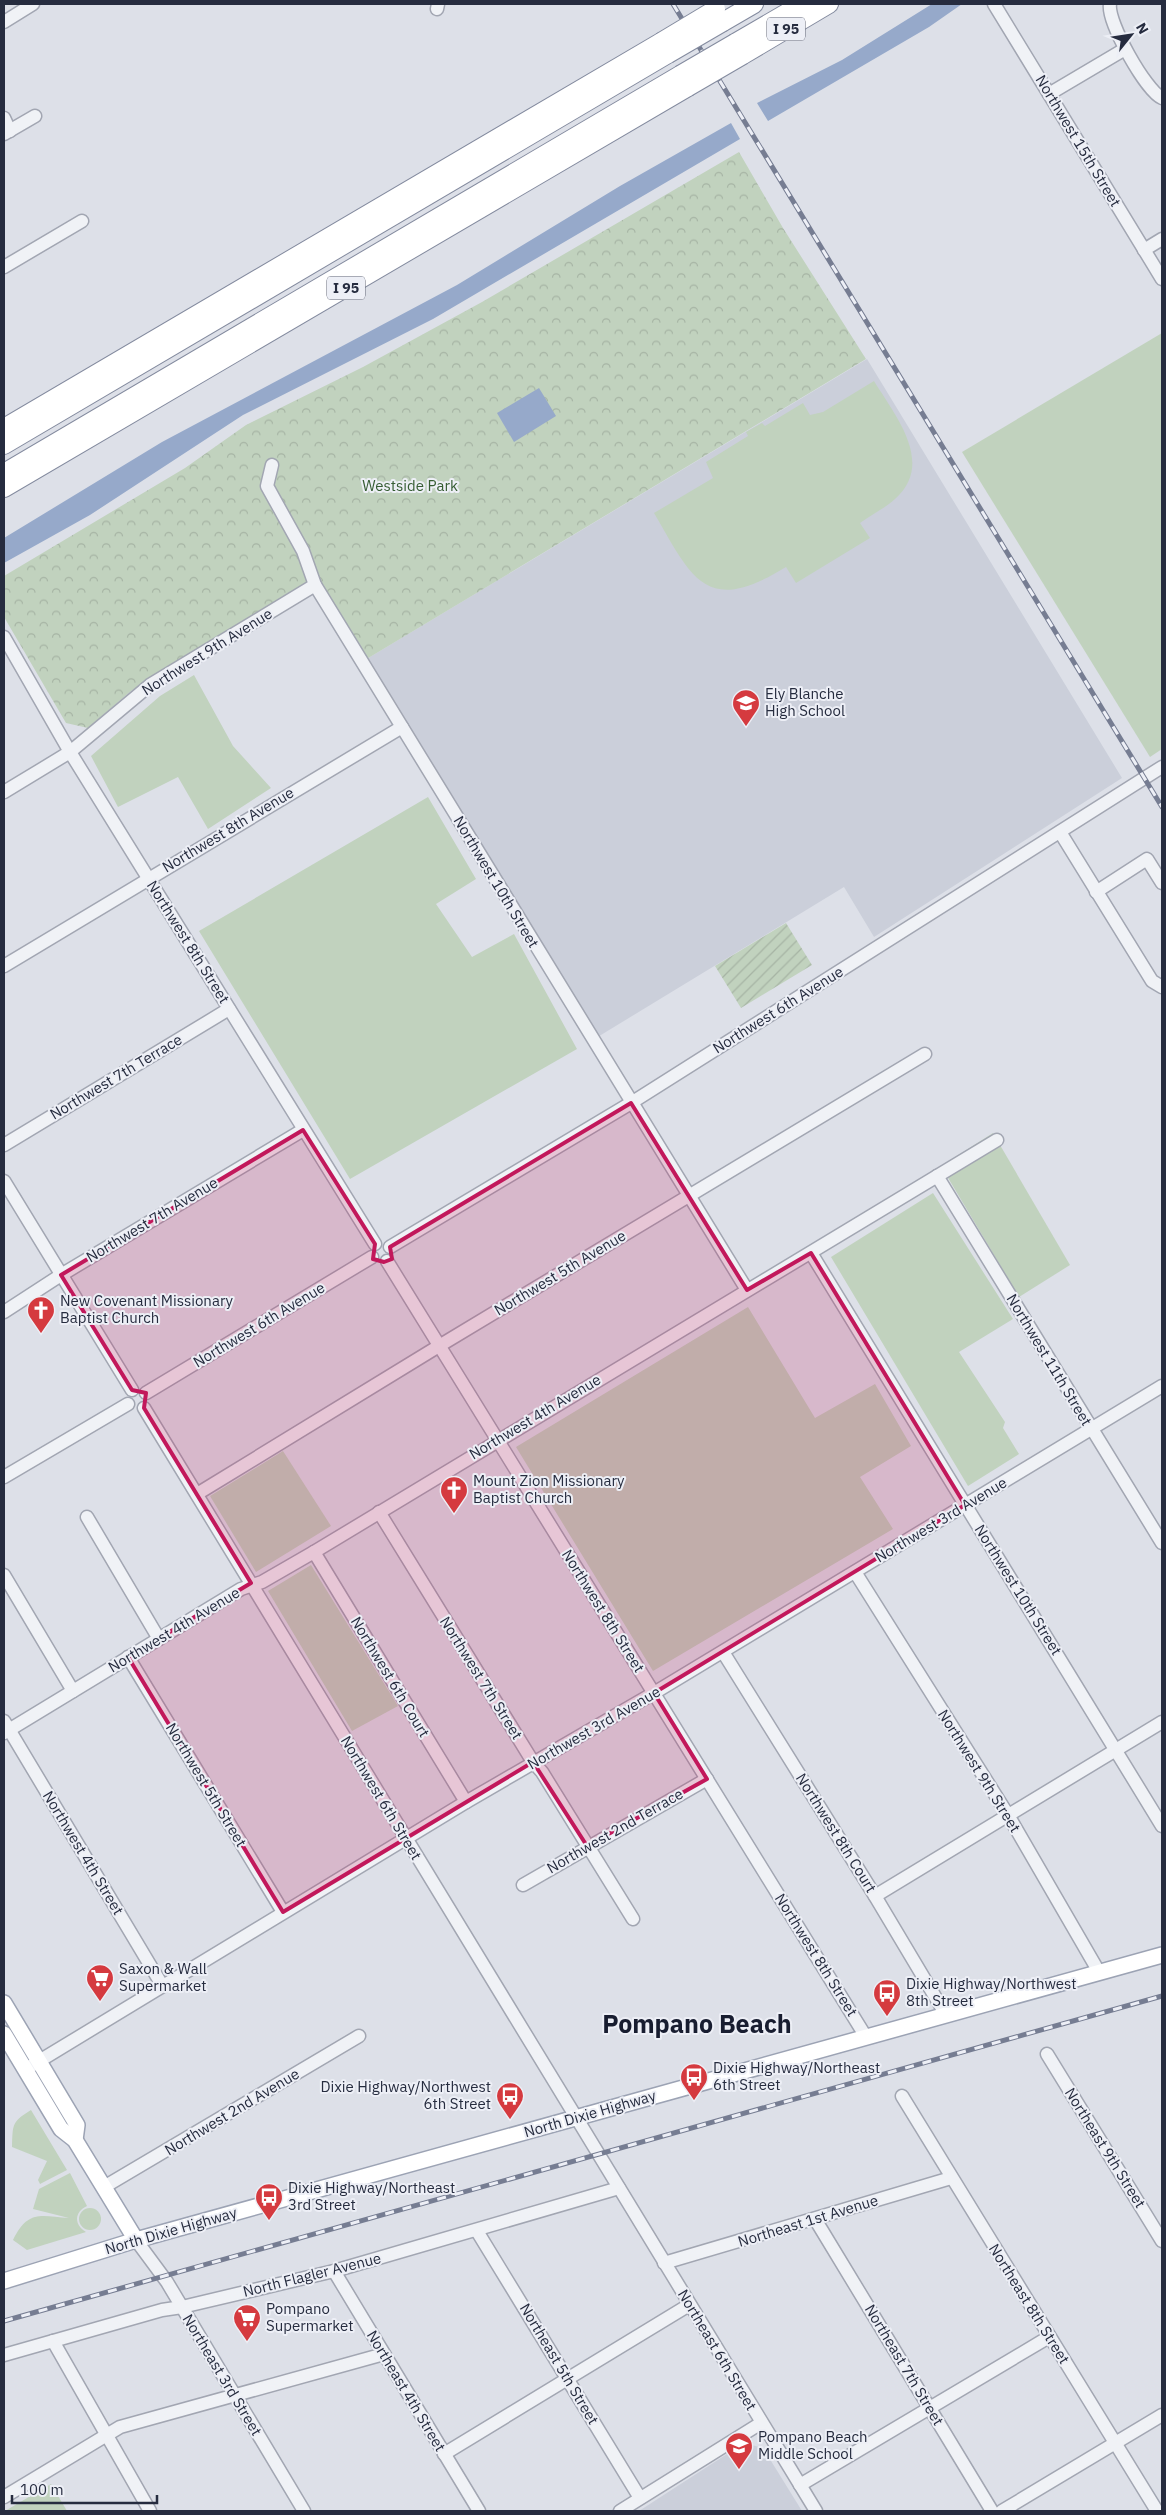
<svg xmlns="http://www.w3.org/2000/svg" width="1166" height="2515" font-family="'IBM Plex Sans',sans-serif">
<defs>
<pattern id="forest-crowns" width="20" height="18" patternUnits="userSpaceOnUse" patternTransform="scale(1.25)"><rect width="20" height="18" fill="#c1d2be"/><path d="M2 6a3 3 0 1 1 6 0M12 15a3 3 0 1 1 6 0" fill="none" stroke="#a6b4a4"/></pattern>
<pattern id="garden-furrows" width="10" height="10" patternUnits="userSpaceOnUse" patternTransform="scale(1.25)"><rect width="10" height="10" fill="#c1d2be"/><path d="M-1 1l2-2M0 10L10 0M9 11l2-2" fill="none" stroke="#a6b4a4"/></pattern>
</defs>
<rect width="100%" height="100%" fill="#dde0e8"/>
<g fill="#cbcfda">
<path d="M867,359L1122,778L874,937L844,887L596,1038L365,660Z"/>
<path d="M744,2443L763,2448L802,2511H639Z"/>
</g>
<g fill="#c1d2be">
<path d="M1162,333V749L1150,757L962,452Z"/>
<path d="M874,381C894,414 936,463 895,499C885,508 871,515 860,523L870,538L796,583L786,567C706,616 693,580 654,513L713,478L706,462L748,436L746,432L762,423L765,426L803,403L810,415L823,412Z"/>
<path d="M194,675L233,746L271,788L208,829L178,777L118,807L91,756L160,696Z"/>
<path d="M428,797L476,879L436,904L472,957L514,934L577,1049L350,1179L199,931Z"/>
<path d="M993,1133L1070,1265L1019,1297L941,1166Z"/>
<path d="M933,1193L1013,1319L959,1352L1005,1422L1003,1428L1019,1454L968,1486L831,1257Z"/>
<path d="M748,1307L815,1418L875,1384L911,1446L860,1477L893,1529L653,1671L516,1447Z"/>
<path d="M283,1451L331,1526L256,1572L210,1496Z"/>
<path d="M311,1565L398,1706L352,1731L268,1591Z"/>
<path d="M31,2110L67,2170L40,2184L38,2180L47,2161L12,2147C13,2125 11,2122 31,2110Z"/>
<path d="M70,2173L87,2206C74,2212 74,2225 86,2232L27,2250L13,2240C28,2209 41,2216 69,2218L33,2209L39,2189Z"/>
<circle cx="90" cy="2219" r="11"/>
<path d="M51,2484L67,2511H5Z"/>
</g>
<path fill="url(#forest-crowns)" d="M739,152L783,228L866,359L365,660L316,580L241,622L131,691L88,728L66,723L4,617V576L185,468L246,425L363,367L482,302Z"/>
<path fill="url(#garden-furrows)" d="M786,923L812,965L741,1008L715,966Z"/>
<g fill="#96a9ca">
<path d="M932,4H962L929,27L768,121L757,103L842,60Z"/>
<path d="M731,123L740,139L433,319L243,415L90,515L4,563V538L162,442L457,285L620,186Z"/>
<path d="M539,388L556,416L514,442L497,413Z"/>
</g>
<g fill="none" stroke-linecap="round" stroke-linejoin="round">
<g stroke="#a2a6b2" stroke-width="15">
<g id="minor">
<path d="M994,4L1162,279"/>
<path d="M1110,4C1107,22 1146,91 1162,98"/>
<path d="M437,9L438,4"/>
<path d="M4,22L33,4"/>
<path d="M1049,94L1125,49"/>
<path d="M4,118L10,131"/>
<path d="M4,134L35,116"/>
<path d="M1144,250L1162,239"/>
<path d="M4,267L82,221"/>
<path d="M272,465L267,486L303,551L315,585L747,1290"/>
<path d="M4,637L70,752L375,1244"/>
<path d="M4,792L70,752L150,685L315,585"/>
<path d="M1060,832L1152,981L1162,987"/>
<path d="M1096,892L1147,859L1162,883"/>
<path d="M4,966L402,727"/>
<path d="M4,1145L229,1009"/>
<path d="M937,1176L1162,1543"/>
<path d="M4,1181L132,1390"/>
<path d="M390,1247L631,1103L1162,767"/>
<path d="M811,1253L1162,1826"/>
<path d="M387,1261L866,2037"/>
<path d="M4,1312L61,1275L303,1130"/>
<path d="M146,1393L372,1257"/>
<path d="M144,1408L816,2511"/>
<path d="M4,1477L128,1404"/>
<path d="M197,1494L439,1346L925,1054"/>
<path d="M379,1512L533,1762L542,1772L633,1919"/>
<path d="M87,1517L159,1639"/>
<path d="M314,1552L466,1802"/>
<path d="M855,1572L1008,1815L1099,1972"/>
<path d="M4,1575L73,1691"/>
<path d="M723,1652L875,1896L946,2015"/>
<path d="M128,1657L283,1912"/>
<path d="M4,1721L162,1985"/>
<path d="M4,1733L241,1589L262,1582L314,1552L997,1140"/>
<path d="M523,1885L707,1779"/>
<path d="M875,1896L1162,1722"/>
<path d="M1047,2054L1162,2241"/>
<path d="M31,2066L466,1802L654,1693L1162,1386"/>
<path d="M902,2096L1157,2511"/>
<path d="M104,2187L359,2036"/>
<path d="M815,2219L992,2511"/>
<path d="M477,2231L640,2498"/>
<path d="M136,2240L167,2282L304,2511"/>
<path d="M664,2263L951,2178"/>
<path d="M334,2271L479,2511"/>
<path d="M53,2341L150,2511"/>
<path d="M4,2355L162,2310L182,2307L334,2271L619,2188"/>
<path d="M444,2454L689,2305"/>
<path d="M800,2485L1049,2337"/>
<path d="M4,2497L120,2427L384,2354"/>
<path d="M620,2511L761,2423"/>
<path d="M1002,2511L1162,2415"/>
</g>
</g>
<g stroke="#9ca3b4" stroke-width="18">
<g id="major">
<path d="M4,2003L77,2125L75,2140"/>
<path d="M4,2034L61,2129L75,2140L136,2240"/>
<path d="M4,2281L136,2240L1162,1955"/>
</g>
</g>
<g stroke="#848b9f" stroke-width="20">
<g id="highway">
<path d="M723,22L754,4"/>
<path d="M735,43L802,4"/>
<path d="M743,55L829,4"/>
<path d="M4,428L661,42"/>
<path d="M4,445L668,54"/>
<path d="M4,473L680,75"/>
<path d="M4,488L688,87"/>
</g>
</g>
<use href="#minor" stroke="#f0f2f6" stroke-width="12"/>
<use href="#major" stroke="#fff" stroke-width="15"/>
<use href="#highway" stroke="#fff" stroke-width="18"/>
<g stroke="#767d92" stroke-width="5">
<g id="rail">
<path d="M673,4L1162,807"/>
<path d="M4,2321L1162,1996"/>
</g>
</g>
<use href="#rail" stroke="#edeff6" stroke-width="3" stroke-dasharray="9" stroke-linecap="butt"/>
<g stroke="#848b9f" stroke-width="20" stroke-linecap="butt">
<g id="highway-bridge">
<path d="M661,42L716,9"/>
<path d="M668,54L723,22"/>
<path d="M680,75L735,43"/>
<path d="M688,87L743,55"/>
</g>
</g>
<use href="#highway-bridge" stroke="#fff" stroke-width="18"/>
</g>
<path fill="#c2185b" fill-opacity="0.2" stroke="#c2185b" stroke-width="4" stroke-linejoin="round" d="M631,1103L747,1290L811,1253L965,1505L654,1693L707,1779L587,1846L533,1762L283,1912L128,1657L251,1583L144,1408L146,1393L132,1390L61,1275L303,1130L375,1244L373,1259L384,1262L392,1259L390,1247Z"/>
<defs>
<g id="school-pin" transform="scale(1.4375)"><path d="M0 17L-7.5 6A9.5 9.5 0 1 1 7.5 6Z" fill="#d53a3f" stroke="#edeff6"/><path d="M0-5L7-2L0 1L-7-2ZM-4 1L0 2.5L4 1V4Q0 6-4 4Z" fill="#fff"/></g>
<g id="church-pin" transform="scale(1.4375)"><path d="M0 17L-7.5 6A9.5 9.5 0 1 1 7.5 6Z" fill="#d53a3f" stroke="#edeff6"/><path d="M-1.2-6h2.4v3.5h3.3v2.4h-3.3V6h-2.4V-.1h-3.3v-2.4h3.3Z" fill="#fff"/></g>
<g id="supermarket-pin" transform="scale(1.4375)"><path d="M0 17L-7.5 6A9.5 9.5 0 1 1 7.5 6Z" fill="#d53a3f" stroke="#edeff6"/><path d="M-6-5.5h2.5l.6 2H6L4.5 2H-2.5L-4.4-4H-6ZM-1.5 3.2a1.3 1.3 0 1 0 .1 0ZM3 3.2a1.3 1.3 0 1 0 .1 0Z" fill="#fff"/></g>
<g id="bus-pin" transform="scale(1.4375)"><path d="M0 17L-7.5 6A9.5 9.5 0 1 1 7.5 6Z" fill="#d53a3f" stroke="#edeff6"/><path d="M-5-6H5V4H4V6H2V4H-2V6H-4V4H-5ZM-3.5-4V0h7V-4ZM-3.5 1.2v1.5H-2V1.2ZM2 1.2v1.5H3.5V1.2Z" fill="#fff"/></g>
</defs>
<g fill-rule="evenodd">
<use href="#school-pin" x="746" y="703"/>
<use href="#church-pin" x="41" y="1310"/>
<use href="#church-pin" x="454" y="1490"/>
<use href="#supermarket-pin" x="100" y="1978"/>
<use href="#bus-pin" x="887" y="1993"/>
<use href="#bus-pin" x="694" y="2077"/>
<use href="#bus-pin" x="510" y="2096"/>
<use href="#bus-pin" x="269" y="2197"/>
<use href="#supermarket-pin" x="247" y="2318"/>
<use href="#school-pin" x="739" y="2446"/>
</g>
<g text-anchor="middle" stroke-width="4" stroke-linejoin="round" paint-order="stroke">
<g fill="#edeff6" stroke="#626676" stroke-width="1">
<rect x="767" y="17.5" width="38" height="23" rx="4"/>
<rect x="327" y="276.5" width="38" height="23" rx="4"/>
</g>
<g font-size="14" font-weight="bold" fill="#262c3f">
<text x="786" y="34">I 95</text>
<text x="346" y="293">I 95</text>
</g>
<g font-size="15" fill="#262c3f" stroke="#edeff6">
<text transform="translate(1078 141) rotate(59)" y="5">Northwest 15th Street</text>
<text transform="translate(207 652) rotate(-32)" y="5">Northwest 9th Avenue</text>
<text transform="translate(228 830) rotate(-31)" y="5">Northwest 8th Avenue</text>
<text transform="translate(496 882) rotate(59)" y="5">Northwest 10th Street</text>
<text transform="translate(188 942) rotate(58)" y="5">Northwest 8th Street</text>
<text transform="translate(778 1010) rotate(-32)" y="5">Northwest 6th Avenue</text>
<text transform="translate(116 1077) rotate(-31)" y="5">Northwest 7th Terrace</text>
<text transform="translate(152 1220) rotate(-31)" y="5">Northwest 7th Avenue</text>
<text transform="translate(560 1273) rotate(-31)" y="5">Northwest 5th Avenue</text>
<text transform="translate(259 1325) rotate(-31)" y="5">Northwest 6th Avenue</text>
<text transform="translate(1049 1360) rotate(59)" y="5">Northwest 11th Street</text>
<text transform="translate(535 1417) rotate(-31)" y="5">Northwest 4th Avenue</text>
<text transform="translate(941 1520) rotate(-31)" y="5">Northwest 3rd Avenue</text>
<text transform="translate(1018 1590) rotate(58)" y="5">Northwest 10th Street</text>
<text transform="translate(603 1611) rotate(58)" y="5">Northwest 8th Street</text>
<text transform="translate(174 1630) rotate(-31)" y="5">Northwest 4th Avenue</text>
<text transform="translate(390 1677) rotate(59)" y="5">Northwest 6th Court</text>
<text transform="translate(481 1678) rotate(58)" y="5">Northwest 7th Street</text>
<text transform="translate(594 1728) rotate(-30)" y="5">Northwest 3rd Avenue</text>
<text transform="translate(979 1771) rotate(58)" y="5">Northwest 9th Street</text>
<text transform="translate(206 1785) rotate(59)" y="5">Northwest 5th Street</text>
<text transform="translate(381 1798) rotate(59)" y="5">Northwest 6th Street</text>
<text transform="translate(615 1831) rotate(-30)" y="5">Northwest 2nd Terrace</text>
<text transform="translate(836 1833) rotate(58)" y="5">Northwest 8th Court</text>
<text transform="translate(83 1853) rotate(59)" y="5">Northwest 4th Street</text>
<text transform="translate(816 1955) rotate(58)" y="5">Northwest 8th Street</text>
<text transform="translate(232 2112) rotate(-31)" y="5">Northwest 2nd Avenue</text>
<text transform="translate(590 2114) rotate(-16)" y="5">North Dixie Highway</text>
<text transform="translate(1105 2148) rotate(58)" y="5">Northeast 9th Street</text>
<text transform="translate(808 2221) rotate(-17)" y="5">Northeast 1st Avenue</text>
<text transform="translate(171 2231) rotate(-16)" y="5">North Dixie Highway</text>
<text transform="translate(312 2275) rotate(-14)" y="5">North Flagler Avenue</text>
<text transform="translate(1029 2304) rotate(58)" y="5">Northeast 8th Street</text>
<text transform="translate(717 2350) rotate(59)" y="5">Northeast 6th Street</text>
<text transform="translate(559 2364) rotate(59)" y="5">Northeast 5th Street</text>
<text transform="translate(904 2365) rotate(59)" y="5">Northeast 7th Street</text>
<text transform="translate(222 2375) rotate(59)" y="5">Northeast 3rd Street</text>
<text transform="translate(406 2391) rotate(59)" y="5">Northeast 4th Street</text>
</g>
<g font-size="15" fill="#355c32" stroke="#edeff6">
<text x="410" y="491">Westside Park</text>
</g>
<g font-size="15" fill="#262c3f" stroke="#edeff6" text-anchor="start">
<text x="765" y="699">Ely Blanche<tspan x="765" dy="17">High School</tspan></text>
<text x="60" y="1306">New Covenant Missionary<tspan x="60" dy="17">Baptist Church</tspan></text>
<text x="473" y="1486">Mount Zion Missionary<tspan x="473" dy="17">Baptist Church</tspan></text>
<text x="119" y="1974">Saxon &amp; Wall<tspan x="119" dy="17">Supermarket</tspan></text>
<text x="906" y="1989">Dixie Highway/Northwest<tspan x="906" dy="17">8th Street</tspan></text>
<text x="713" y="2073">Dixie Highway/Northeast<tspan x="713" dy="17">6th Street</tspan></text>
<text x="491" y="2092" text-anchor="end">Dixie Highway/Northwest<tspan x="491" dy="17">6th Street</tspan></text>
<text x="288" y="2193">Dixie Highway/Northeast<tspan x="288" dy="17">3rd Street</tspan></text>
<text x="266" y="2314">Pompano<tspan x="266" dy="17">Supermarket</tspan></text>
<text x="758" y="2442">Pompano Beach<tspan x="758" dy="17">Middle School</tspan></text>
</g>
<g font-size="25" font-weight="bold" fill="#181d30" stroke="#edeff6">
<text x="697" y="2033">Pompano Beach</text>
</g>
</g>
<rect width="1166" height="2515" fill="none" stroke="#262c3f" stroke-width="10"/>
<g transform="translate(1131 35) rotate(60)" stroke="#edeff6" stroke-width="4" paint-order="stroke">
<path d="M0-4L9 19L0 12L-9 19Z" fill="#262c3f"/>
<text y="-8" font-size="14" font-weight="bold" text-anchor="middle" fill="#262c3f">N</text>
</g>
<path d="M12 2495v8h145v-8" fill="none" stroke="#262c3f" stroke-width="2.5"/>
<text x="20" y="2495" font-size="15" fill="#262c3f" stroke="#edeff6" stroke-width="4" paint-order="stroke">100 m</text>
</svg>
